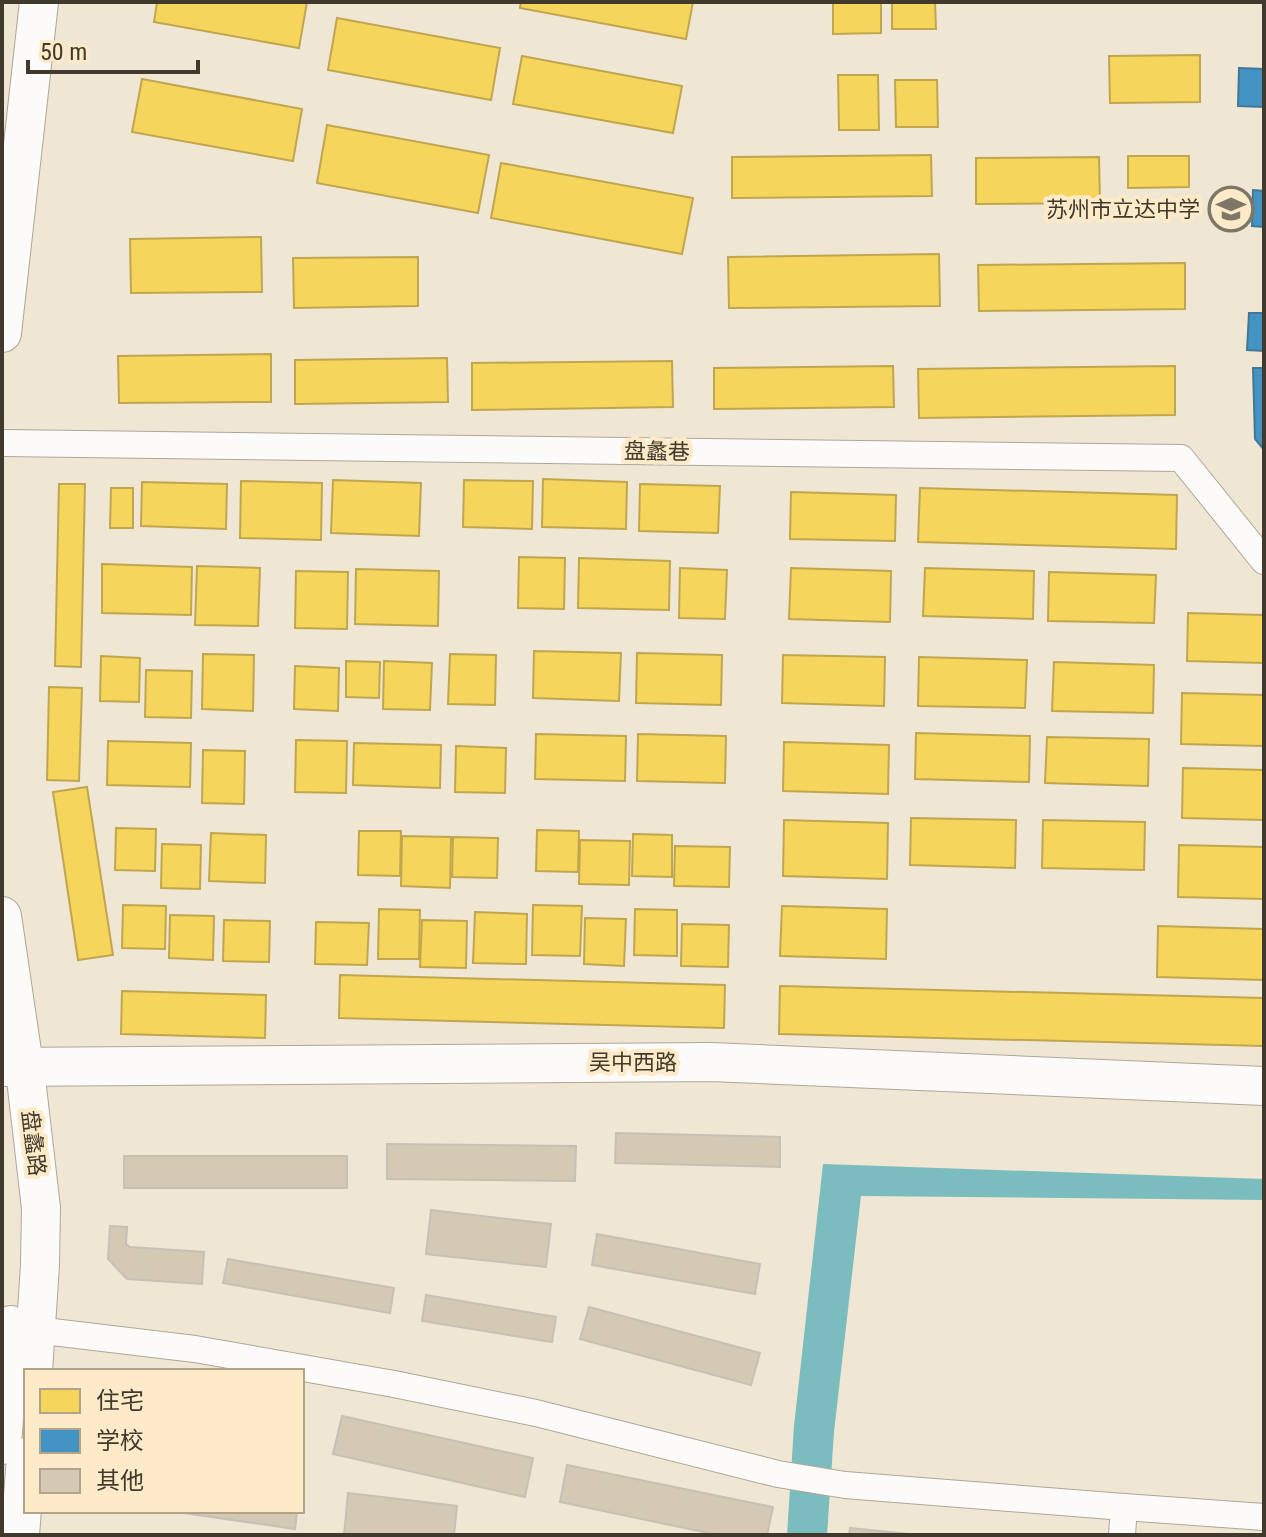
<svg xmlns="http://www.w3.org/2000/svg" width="1266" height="1537" font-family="'Roboto Condensed','Noto Sans SC',sans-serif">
<rect width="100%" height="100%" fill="#f0e6d4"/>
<path fill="#7bbdbf" d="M823,1164L1264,1179V1200L861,1196L834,1432L827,1535H787L794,1426Z"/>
<g fill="#f6d55c" stroke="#c0a64e" stroke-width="2">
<path d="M157,2H307L299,48L154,22Z"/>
<path d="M521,2H693L686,39L520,8Z"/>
<path d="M833,2H881V33L833,34Z"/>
<path d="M892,2H935L936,29H892Z"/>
<path d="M337,18L500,48L491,100L328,70Z"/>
<path d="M1200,55V102L1110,103L1109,56Z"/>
<path d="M522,56L682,86L673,133L513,104Z"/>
<path d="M838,75H878L879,130H839Z"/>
<path d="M142,79L302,109L293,161L132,132Z"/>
<path d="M895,80H937L938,127H896Z"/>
<path d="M327,125L489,155L478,213L317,183Z"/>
<path d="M931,155L932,196L732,198V157Z"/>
<path d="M1128,156H1189V187L1128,188Z"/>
<path d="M1099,157L1100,203L976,204V158Z"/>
<path d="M501,163L693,198L682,254L491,218Z"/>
<path d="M261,237L262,292L131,293L130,239Z"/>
<path d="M939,254L940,306L729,308L728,257Z"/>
<path d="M418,257V306L294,308L293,258Z"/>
<path d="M1185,263V309L979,311L978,265Z"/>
<path d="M271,354V402L119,403L118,356Z"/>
<path d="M447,358L448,402L295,404V360Z"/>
<path d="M672,361L673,407L472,410V363Z"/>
<path d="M893,366L894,407L714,409V368Z"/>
<path d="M1175,366V415L919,418L918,369Z"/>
<path d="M543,479L627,482L626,529L542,527Z"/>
<path d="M333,480L421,483L419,536L331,533Z"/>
<path d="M464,480L533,481L532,529L463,527Z"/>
<path d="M241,481L322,483L321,540L240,538Z"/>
<path d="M142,482L227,484L226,529L141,526Z"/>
<path d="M59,484H85L81,667L55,666Z"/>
<path d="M640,484L720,486L718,533L639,531Z"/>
<path d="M111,488H133V528H110Z"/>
<path d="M920,488L1177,495L1176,549L918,542Z"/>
<path d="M791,492L896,495L895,541L790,539Z"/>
<path d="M519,557L565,558L564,609L518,608Z"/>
<path d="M579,558L670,561L669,610L578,608Z"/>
<path d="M102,564L192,567L191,615L102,613Z"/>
<path d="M197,566L260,568L258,626L195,625Z"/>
<path d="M680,568L727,570L725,619L679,618Z"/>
<path d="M791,568L891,571L890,622L789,619Z"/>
<path d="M925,568L1034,571L1033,619L923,616Z"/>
<path d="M356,569L439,571L438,626L355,624Z"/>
<path d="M296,571L348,572L347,629L295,628Z"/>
<path d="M1049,572L1156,575L1154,623L1048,621Z"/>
<path d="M1188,613L1264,615V663L1187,661Z"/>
<path d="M534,651L621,653L619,701L533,698Z"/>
<path d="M637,653L722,655L721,705L636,703Z"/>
<path d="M203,654L254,655L253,711L202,709Z"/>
<path d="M450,654L496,655L495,705L448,704Z"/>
<path d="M783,655L885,657L884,706L782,703Z"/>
<path d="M101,656L140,658L139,702L100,701Z"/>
<path d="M919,657L1027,660L1025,708L918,706Z"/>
<path d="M346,661L380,662L379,698L346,697Z"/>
<path d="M384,661L432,663L430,710L383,709Z"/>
<path d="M1054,662L1154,665L1153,713L1052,711Z"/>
<path d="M295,666L339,668L338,711L294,709Z"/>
<path d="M146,670L192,671L191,718L145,717Z"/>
<path d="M49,687L82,688L79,781L47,780Z"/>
<path d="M1182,693L1264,695V746L1181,744Z"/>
<path d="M916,733L1030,736L1029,782L915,779Z"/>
<path d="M536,734L626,736L625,781L535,779Z"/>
<path d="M638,734L726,736L725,783L637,781Z"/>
<path d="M1047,737L1149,739L1148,786L1045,783Z"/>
<path d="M296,740L347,741L346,793L295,792Z"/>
<path d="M108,741L191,743L190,787L107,785Z"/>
<path d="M784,742L889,745L888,794L783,791Z"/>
<path d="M354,743L441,745L440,788L353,785Z"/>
<path d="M456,746L506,748L505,793L455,792Z"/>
<path d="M203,750L245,751L244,804L202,803Z"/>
<path d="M1183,768L1264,770V820L1182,818Z"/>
<path d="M87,787L113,955L78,960L53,792Z"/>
<path d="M911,818L1016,820L1015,868L910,865Z"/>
<path d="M784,820L888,823L887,879L783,876Z"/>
<path d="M1043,820L1145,822L1144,870L1042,868Z"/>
<path d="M116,828L156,829L155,871L115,870Z"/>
<path d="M537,830L579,831L578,872L536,871Z"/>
<path d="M359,831H401L400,876L358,875Z"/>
<path d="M211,833L266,835L265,883L209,881Z"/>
<path d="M633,834L672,835V877L632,876Z"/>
<path d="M402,836L451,837L450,888L401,886Z"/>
<path d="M453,837L498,838L497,878L452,877Z"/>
<path d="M580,840L630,841L629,885L579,884Z"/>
<path d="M162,844L201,845L200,889L161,888Z"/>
<path d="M1179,845L1264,847V899L1178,897Z"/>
<path d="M675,846L730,847L729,887L674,886Z"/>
<path d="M123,905L166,906L165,949L122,948Z"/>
<path d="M533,905L582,906L580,956L532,955Z"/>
<path d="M782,906L887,909L886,959L780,956Z"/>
<path d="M379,909L420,910L419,959H378Z"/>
<path d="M635,909L677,910V956L634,955Z"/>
<path d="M475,912L527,914L526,964L473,963Z"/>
<path d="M170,915L214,916L213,960L169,958Z"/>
<path d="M585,918L626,919L624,966L584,964Z"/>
<path d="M224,920L270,921L269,962L223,961Z"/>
<path d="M422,920L467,921L466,968L420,967Z"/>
<path d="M316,922L369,923L367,965L315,964Z"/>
<path d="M682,924L729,925L728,967L681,966Z"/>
<path d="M1158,926L1264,929V980L1157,977Z"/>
<path d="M340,975L725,985L724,1028L339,1018Z"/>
<path d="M780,986L1264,998V1046L779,1034Z"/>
<path d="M122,991L266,995L265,1038L121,1034Z"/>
</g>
<g fill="#4393c3" stroke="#427896" stroke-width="2">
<path d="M1239,68L1264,69V107L1238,106Z"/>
<path d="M1253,190L1264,191V227L1252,226Z"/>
<path d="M1249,313H1264V351L1247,350Z"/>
<path d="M1253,368H1264V450L1255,439Z"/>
</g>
<g fill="#d3c9b4" stroke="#c8c0b2" stroke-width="2">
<path d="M616,1133L780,1137V1167L615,1163Z"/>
<path d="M387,1144L576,1146L575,1181L387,1179Z"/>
<rect x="124" y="1156" width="223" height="32"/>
<path d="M431,1210L551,1224L546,1267L426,1254Z"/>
<path d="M110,1226L127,1227L126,1244L130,1247L204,1252L202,1284L127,1279L108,1259Z"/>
<path d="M597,1234L760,1264L755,1294L592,1265Z"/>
<path d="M228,1259L394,1288L390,1313L223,1283Z"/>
<path d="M426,1295L556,1317L552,1342L422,1321Z"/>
<path d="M589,1307L760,1353L751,1385L580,1339Z"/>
<path d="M342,1416L533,1458L525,1497L333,1454Z"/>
<path d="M567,1465L773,1507L767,1535H718L560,1502Z"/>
<path d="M348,1493L457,1506L454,1535H344Z"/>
<path d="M170,1511H297L295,1529Z"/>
<path d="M850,1528L919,1535H849Z"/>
</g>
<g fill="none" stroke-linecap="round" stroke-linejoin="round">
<g stroke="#aea698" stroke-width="28">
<g id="minor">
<path d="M2,443L1181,458L1264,561"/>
<path d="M19,1328L195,1349L394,1384L536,1413L778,1474L845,1485L1124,1507"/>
<path d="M1122,1535L1124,1507L1264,1517"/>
</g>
</g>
<g stroke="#aea698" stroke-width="40">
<g id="secondary">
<path d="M2,333L39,2"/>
<path d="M2,916L26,1079L41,1208L40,1265L33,1371"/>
<path d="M2,1067L711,1062L1264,1086"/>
<path d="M2,1445L11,1325"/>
<path d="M20,1535L26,1457"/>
</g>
</g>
<use href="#minor" stroke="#fdfbf9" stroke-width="26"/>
<use href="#secondary" stroke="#fdfbf9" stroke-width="38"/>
</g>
<defs>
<g id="school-ring" transform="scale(2.3)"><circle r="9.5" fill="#fceac8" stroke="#7e7667" stroke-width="1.5"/><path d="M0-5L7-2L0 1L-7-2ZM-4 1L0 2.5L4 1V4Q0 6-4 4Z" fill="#7e7667"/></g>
</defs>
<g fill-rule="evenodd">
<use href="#school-ring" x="1231" y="209"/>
</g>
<g text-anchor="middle" stroke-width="8" stroke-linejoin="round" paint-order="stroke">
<g font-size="22" fill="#413a2c" stroke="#fceac8" text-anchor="end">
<text x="1200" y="217">苏州市立达中学</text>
</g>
<g font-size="22" fill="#413a2c" stroke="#fceac8">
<text transform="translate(657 451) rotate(1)" y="8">盘蠡巷</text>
<text x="633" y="1070">吴中西路</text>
<text transform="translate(34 1143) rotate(83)" y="8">盘蠡路</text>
</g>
</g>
<rect width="1266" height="1537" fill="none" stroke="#413a2c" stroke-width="8"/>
<rect x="24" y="1369" width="280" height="144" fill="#fceac8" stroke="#b1a48a" stroke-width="2"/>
<rect x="40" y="1389" width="40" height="24" fill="#f6d55c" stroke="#b1a48a" stroke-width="2"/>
<text x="96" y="1409" font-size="24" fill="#413a2c">住宅</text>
<rect x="40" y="1429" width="40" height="24" fill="#4393c3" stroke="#b1a48a" stroke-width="2"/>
<text x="96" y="1449" font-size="24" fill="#413a2c">学校</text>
<rect x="40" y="1469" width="40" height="24" fill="#d3c9b4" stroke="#b1a48a" stroke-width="2"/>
<text x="96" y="1489" font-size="24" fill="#413a2c">其他</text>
<path d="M28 60v12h170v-12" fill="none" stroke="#413a2c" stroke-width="4"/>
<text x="40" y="60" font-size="24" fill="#413a2c" stroke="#fceac8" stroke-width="6" paint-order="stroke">50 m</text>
</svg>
